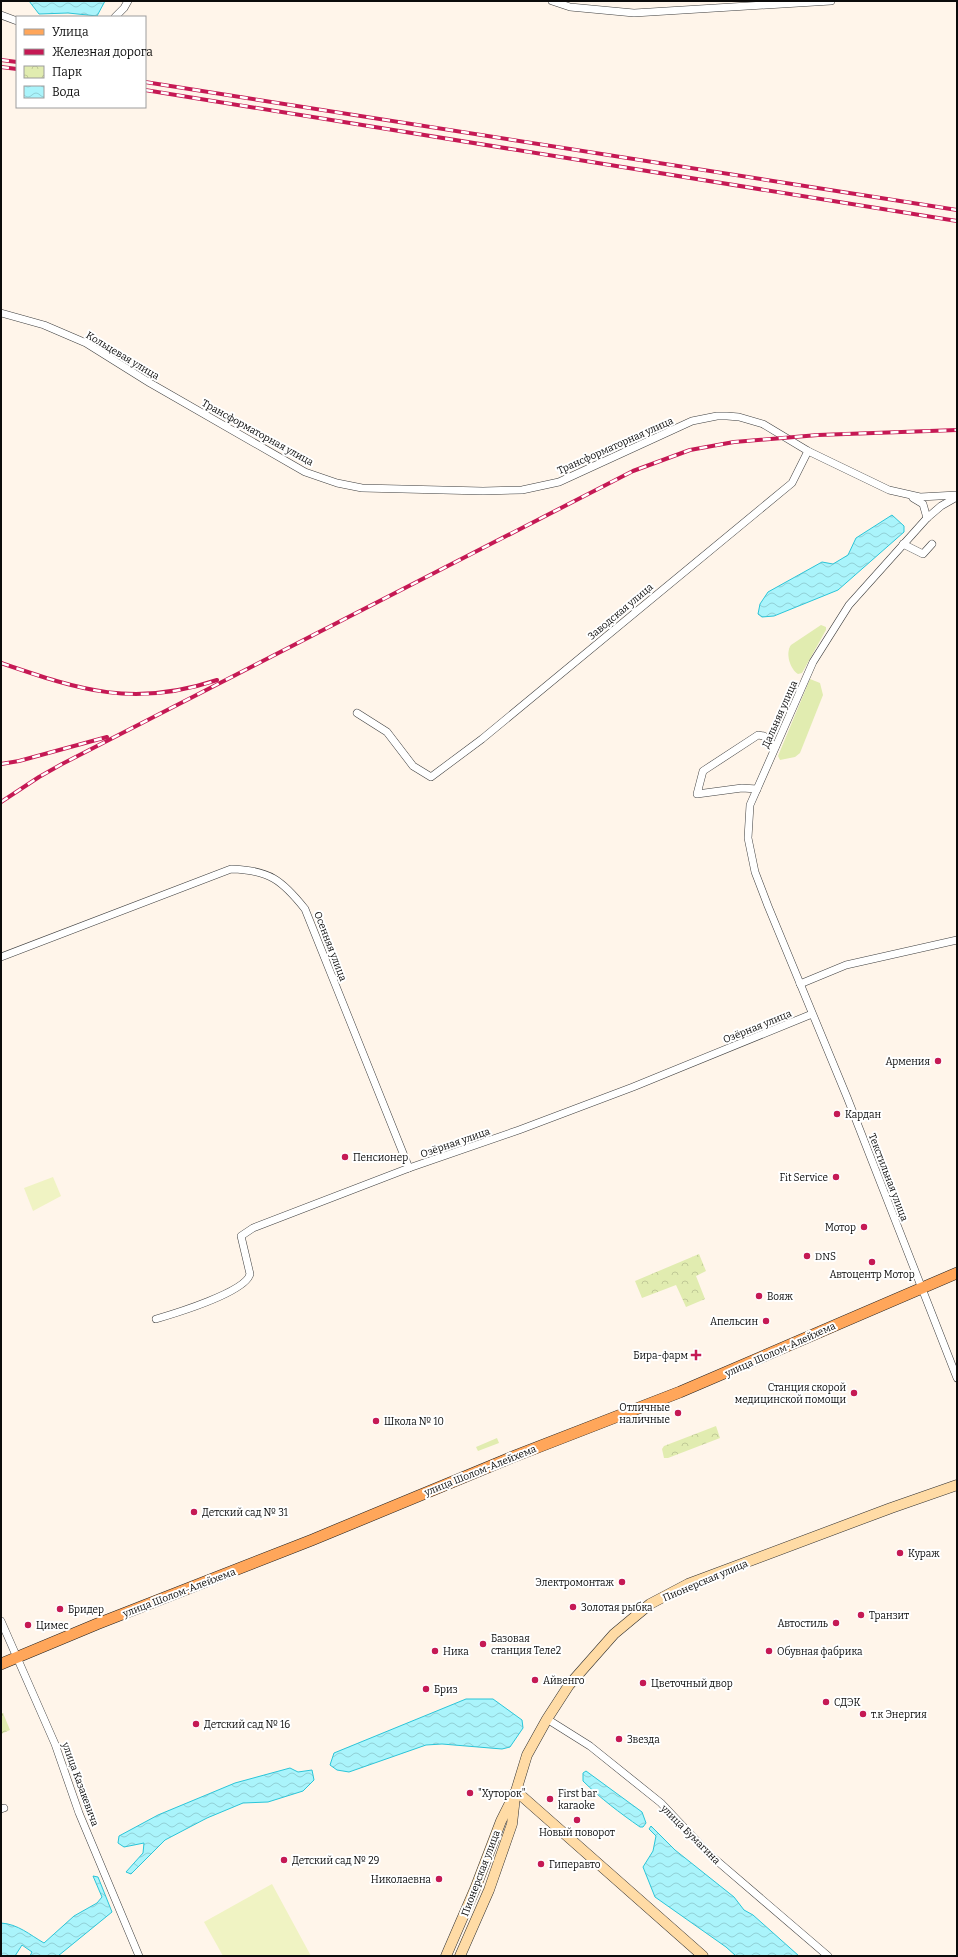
<svg xmlns="http://www.w3.org/2000/svg" width="958" height="1957" font-family="Bitter,serif">
<defs>
<pattern id="park-crowns" width="20" height="18" patternUnits="userSpaceOnUse"><rect width="20" height="18" fill="#e1ecb0"/><path d="M2 6a3 3 0 1 1 6 0M12 15a3 3 0 1 1 6 0" fill="none" stroke="#c0c996"/></pattern>
<pattern id="water-waves" width="16" height="10" patternUnits="userSpaceOnUse"><rect width="16" height="10" fill="#aaf4fb"/><path d="M0 5q4-4 8 0t8 0" fill="none" stroke="#91d0d6"/></pattern>
</defs>
<rect width="100%" height="100%" fill="#fff5ea"/>
<g fill="#e1ecb0">
<path d="M821,625L826,627V630L802,673L798,674C790,669 785,653 791,645Z"/>
<path d="M810,679L820,683L823,695L800,753L795,757L780,760L778,756Z"/>
<path d="M497,1438L499,1443L478,1451L476,1447Z"/>
</g>
<g fill="url(#park-crowns)">
<path d="M699,1254L706,1271L696,1276L705,1299L686,1307L676,1285L642,1298L635,1281Z"/>
<path d="M716,1426L720,1438L668,1458H664L662,1449L664,1446Z"/>
<path d="M1,1713H3L10,1730L1,1734Z"/>
</g>
<g fill="#f0f3c3">
<path d="M53,1177L61,1196L33,1211L24,1188Z"/>
<path d="M272,1884L311,1956H223L204,1922Z"/>
</g>
<g fill="url(#water-waves)" stroke="#2bc5d8">
<path d="M29,1H105L97,16L68,13L39,14Z"/>
<path d="M892,515L904,526V532L838,590L774,616L762,617L758,614L760,604L768,592L822,562L833,564L848,555L856,538Z"/>
<path d="M466,1699H493L522,1720L523,1728L510,1747L502,1749L442,1744L426,1745L349,1772L337,1770L330,1765L334,1753Z"/>
<path d="M290,1768L298,1772L312,1770L314,1780L303,1791L268,1802L243,1803L207,1818L165,1840L131,1874L126,1872L143,1853L144,1843L124,1847L118,1843L119,1836L158,1815L235,1783Z"/>
<path d="M586,1771L642,1812L646,1823L643,1827H640C620,1813 600,1798 583,1781V1773Z"/>
<path d="M651,1826L675,1850L734,1897L744,1910L753,1915L799,1956H736L726,1947L655,1897L643,1867L653,1851L656,1836L649,1829Z"/>
<path d="M93,1876L98,1877L112,1912L58,1956H30L32,1952L22,1945L15,1956H1V1923C18,1924 30,1935 44,1943L74,1916L97,1903L102,1897Z"/>
</g>
<g fill="none" stroke-linecap="round" stroke-linejoin="round">
<g stroke="#3e3e3e" stroke-width="8">
<g id="minor">
<path d="M552,1L570,7L634,13L831,1"/>
<path d="M1,15L17,21"/>
<path d="M115,17L124,8L128,1"/>
<path d="M1,313L44,325L86,343L150,383L305,472L337,483L362,488L483,491L522,490L559,482L692,421L717,416H727L739,417L763,424L808,451L889,490L920,497L957,495"/>
<path d="M913,498L923,504L927,518"/>
<path d="M955,498L941,506L927,518L849,605L813,662L750,805L748,838L755,872L768,906L847,1097L957,1378"/>
<path d="M903,544L923,554L932,544"/>
<path d="M357,713L387,732L413,766L431,777L482,739L792,483L808,451"/>
<path d="M757,789L742,788L697,794L703,771L758,735L764,736L775,747"/>
<path d="M1,957L231,869C269,870 282,880 305,909L409,1168"/>
<path d="M800,984L846,965L957,940"/>
<path d="M156,1319C173,1314 246,1292 250,1274L241,1236L253,1228L409,1168L519,1130L633,1087L812,1014"/>
<path d="M1,1621L55,1744L79,1813L139,1956"/>
<path d="M547,1719L590,1746L661,1803L709,1854L828,1956"/>
<path d="M1,1809L4,1808"/>
</g>
</g>
<g stroke="#2d2d2d" stroke-width="11">
<g id="secondary">
<path d="M516,1791L703,1956"/>
<path d="M446,1956L475,1889L501,1821L516,1791L527,1755L547,1719L569,1685L614,1634L650,1604L688,1584L891,1508L957,1485"/>
<path d="M460,1956L489,1890L512,1824L515,1797"/>
</g>
</g>
<g stroke="#1c1c1c" stroke-width="12">
<path id="primary" d="M1,1664L97,1624L312,1540L510,1458L680,1392L957,1273"/>
</g>
<use href="#minor" stroke="#fff" stroke-width="7"/>
<use href="#secondary" stroke="#ffdba5" stroke-width="10"/>
<use href="#primary" stroke="#ffa65a" stroke-width="11"/>
<g stroke="#c51954" stroke-width="4">
<g id="rail">
<path d="M1,60L17,62"/>
<path d="M1,67L17,69"/>
<path d="M145,82L957,210"/>
<path d="M145,90L957,221"/>
<path d="M1,663C80,690 134,708 217,680"/>
<path d="M1,764L19,761L107,737"/>
<path d="M1,802L39,777L62,764L633,471L690,450L734,442L818,435L957,430"/>
</g>
</g>
<use href="#rail" stroke="#fff" stroke-width="2.5" stroke-dasharray="8" stroke-linecap="butt"/>
</g>
<g fill="#c51954" stroke="#fff" stroke-width="1.5">
<circle cx="938" cy="1061" r="4"/>
<circle cx="837" cy="1114" r="4"/>
<circle cx="345" cy="1157" r="4"/>
<circle cx="836" cy="1177" r="4"/>
<circle cx="864" cy="1227" r="4"/>
<circle cx="807" cy="1256" r="4"/>
<circle cx="872" cy="1262" r="4"/>
<circle cx="759" cy="1296" r="4"/>
<circle cx="766" cy="1321" r="4"/>
<path d="M694 1349h4v4h4v4h-4v4h-4v-4h-4v-4h4z"/>
<circle cx="854" cy="1393" r="4"/>
<circle cx="678" cy="1413" r="4"/>
<circle cx="376" cy="1421" r="4"/>
<circle cx="194" cy="1512" r="4"/>
<circle cx="900" cy="1553" r="4"/>
<circle cx="622" cy="1582" r="4"/>
<circle cx="573" cy="1607" r="4"/>
<circle cx="60" cy="1609" r="4"/>
<circle cx="861" cy="1615" r="4"/>
<circle cx="836" cy="1623" r="4"/>
<circle cx="28" cy="1625" r="4"/>
<circle cx="483" cy="1644" r="4"/>
<circle cx="435" cy="1651" r="4"/>
<circle cx="769" cy="1651" r="4"/>
<circle cx="535" cy="1680" r="4"/>
<circle cx="643" cy="1683" r="4"/>
<circle cx="426" cy="1689" r="4"/>
<circle cx="826" cy="1702" r="4"/>
<circle cx="863" cy="1714" r="4"/>
<circle cx="196" cy="1724" r="4"/>
<circle cx="619" cy="1739" r="4"/>
<circle cx="470" cy="1793" r="4"/>
<circle cx="550" cy="1799" r="4"/>
<circle cx="577" cy="1820" r="4"/>
<circle cx="284" cy="1860" r="4"/>
<circle cx="541" cy="1864" r="4"/>
<circle cx="439" cy="1879" r="4"/>
</g>
<g text-anchor="middle" stroke-width="4" stroke-linejoin="round" paint-order="stroke">
<g font-size="10" fill="#0b0b0b" stroke="#fff">
<text transform="translate(123 355) rotate(31)" y="4">Кольцевая улица</text>
<text transform="translate(258 432) rotate(29)" y="4">Трансформаторная улица</text>
<text transform="translate(615 445) rotate(-24)" y="4">Трансформаторная улица</text>
<text transform="translate(620 611) rotate(-40)" y="4">Заводская улица</text>
<text transform="translate(779 714) rotate(-66)" y="4">Дальняя улица</text>
<text transform="translate(331 946) rotate(69)" y="4">Осенняя улица</text>
<text transform="translate(757 1026) rotate(-22)" y="4">Озёрная улица</text>
<text transform="translate(455 1142) rotate(-19)" y="4">Озёрная улица</text>
<text transform="translate(889 1177) rotate(69)" y="4">Текстильная улица</text>
<text transform="translate(780 1349) rotate(-24)" y="4">улица Шолом-Алейхема</text>
<text transform="translate(480 1470) rotate(-22)" y="4">улица Шолом-Алейхема</text>
<text transform="translate(705 1580) rotate(-23)" y="4">Пионерская улица</text>
<text transform="translate(179 1592) rotate(-21)" y="4">улица Шолом-Алейхема</text>
<text transform="translate(81 1784) rotate(70)" y="4">улица Казакевича</text>
<text transform="translate(691 1834) rotate(45)" y="4">улица Бумагина</text>
<text transform="translate(480 1873) rotate(-69)" y="4">Пионерская улица</text>
</g>
<g font-size="10" fill="#0b0b0b" stroke="#fff" text-anchor="start">
<text x="930" y="1065" text-anchor="end">Армения</text>
<text x="845" y="1118">Кардан</text>
<text x="353" y="1161">Пенсионер</text>
<text x="828" y="1181" text-anchor="end">Fit Service</text>
<text x="856" y="1231" text-anchor="end">Мотор</text>
<text x="815" y="1260">DNS</text>
<text x="872" y="1278" text-anchor="middle">Автоцентр Мотор</text>
<text x="767" y="1300">Вояж</text>
<text x="758" y="1325" text-anchor="end">Апельсин</text>
<text x="688" y="1359" text-anchor="end">Бира-фарм</text>
<text x="846" y="1391" text-anchor="end">Станция скорой<tspan x="846" dy="12">медицинской помощи</tspan></text>
<text x="670" y="1411" text-anchor="end">Отличные<tspan x="670" dy="12">наличные</tspan></text>
<text x="384" y="1425">Школа № 10</text>
<text x="202" y="1516">Детский сад № 31</text>
<text x="908" y="1557">Кураж</text>
<text x="614" y="1586" text-anchor="end">Электромонтаж</text>
<text x="581" y="1611">Золотая рыбка</text>
<text x="68" y="1613">Бридер</text>
<text x="869" y="1619">Транзит</text>
<text x="828" y="1627" text-anchor="end">Автостиль</text>
<text x="36" y="1629">Цимес</text>
<text x="491" y="1642">Базовая<tspan x="491" dy="12">станция Теле2</tspan></text>
<text x="443" y="1655">Ника</text>
<text x="777" y="1655">Обувная фабрика</text>
<text x="543" y="1684">Айвенго</text>
<text x="651" y="1687">Цветочный двор</text>
<text x="434" y="1693">Бриз</text>
<text x="834" y="1706">СДЭК</text>
<text x="871" y="1718">т.к Энергия</text>
<text x="204" y="1728">Детский сад № 16</text>
<text x="627" y="1743">Звезда</text>
<text x="478" y="1797">"Хуторок"</text>
<text x="558" y="1797">First bar<tspan x="558" dy="12">karaoke</tspan></text>
<text x="577" y="1836" text-anchor="middle">Новый поворот</text>
<text x="292" y="1864">Детский сад № 29</text>
<text x="549" y="1868">Гиперавто</text>
<text x="431" y="1883" text-anchor="end">Николаевна</text>
</g>
</g>
<rect width="958" height="1957" fill="none" stroke="#0b0b0b" stroke-width="4"/>
<rect x="16" y="16" width="130" height="92" fill="#ffffff" stroke="#9d9d9d"/>
<rect x="24" y="29" width="20" height="6" fill="#ffa65a" stroke="#9d9d9d"/>
<text x="52" y="36" font-size="12" fill="#0b0b0b">Улица</text>
<rect x="24" y="49" width="20" height="6" fill="#c51954" stroke="#9d9d9d"/>
<text x="52" y="56" font-size="12" fill="#0b0b0b">Железная дорога</text>
<rect x="24" y="66" width="20" height="12" fill="url(#park-crowns)" stroke="#9d9d9d"/>
<text x="52" y="76" font-size="12" fill="#0b0b0b">Парк</text>
<rect x="24" y="86" width="20" height="12" fill="url(#water-waves)" stroke="#9d9d9d"/>
<text x="52" y="96" font-size="12" fill="#0b0b0b">Вода</text>
</svg>
